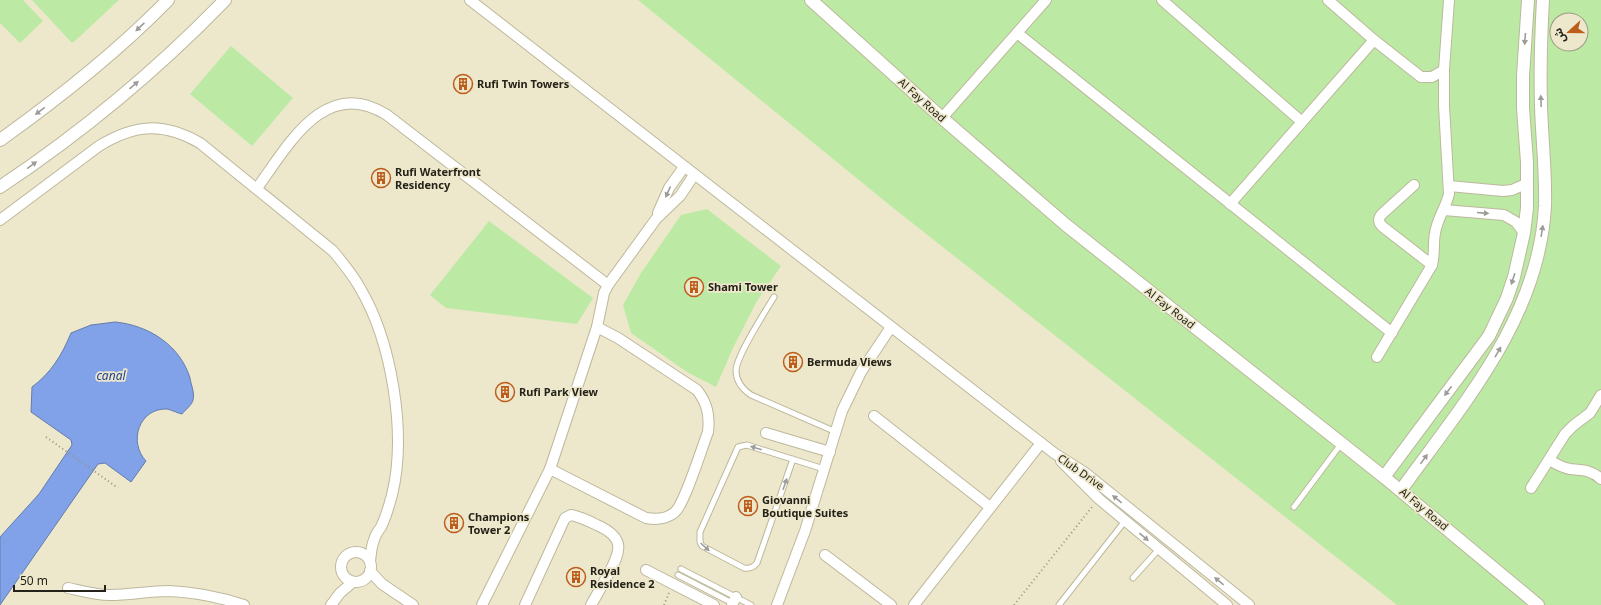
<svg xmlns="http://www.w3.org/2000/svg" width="1601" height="605" font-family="'Noto Sans','Noto Sans Arabic',sans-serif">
<rect width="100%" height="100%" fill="#ede8cb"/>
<g fill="#bceaa5" fill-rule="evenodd">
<path d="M0,0H23L43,21L20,43L0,23Z"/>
<path d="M32,0H119L77,39L72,43Z"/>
<path d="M638,0H1601V605H1397L892,207ZM1557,20H1581V44H1557Z"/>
<path d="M231,46L293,98L252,146L190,94Z"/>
<path d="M707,209L781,266L757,301L733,348L716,387L687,372L631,333L623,305L641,273L681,215Z"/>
<path d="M489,221L593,298L577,324L446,308L430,295Z"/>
</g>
<path fill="#81a2e9" stroke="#657cab" d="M115,322C148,325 180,345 190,378C191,385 195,393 193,400C192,405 185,410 182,414C177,413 172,410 167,409C139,408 128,442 146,461L131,482L105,463L98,464L0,605V537L39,494L72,445L71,440L31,412L32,387C51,373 62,355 71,333L91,325Z"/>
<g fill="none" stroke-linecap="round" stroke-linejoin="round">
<g stroke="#bdb89c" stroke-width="7">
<g id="service">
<path d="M774,297C765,312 737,355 736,370C736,381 742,389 751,395L836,432"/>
<path d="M793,459L757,563C754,567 750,569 744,568L702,546L700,542V532L738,447L747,445L824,469"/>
<path d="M1294,507L1341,444"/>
<path d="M681,569L751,605"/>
<path d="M678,575L734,604"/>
<path d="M1133,578L1159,549"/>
<path d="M1059,605L1125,521"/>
</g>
</g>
<g stroke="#bdb89c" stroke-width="12">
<g id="minor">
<path d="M470,0L1054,453L1084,472L1249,605"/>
<path d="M1162,0L1302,122"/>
<path d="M1328,0L1374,40L1421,77H1432L1444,70"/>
<path d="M1017,33L1392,333"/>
<path d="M942,118L1046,0"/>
<path d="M1414,185L1382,214C1378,218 1378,223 1383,227L1432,265"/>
<path d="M1449,186L1503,191L1512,190L1528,183"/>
<path d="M257,188C288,146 325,75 387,115L608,285"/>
<path d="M1230,204L1374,40"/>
<path d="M1444,210L1504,215L1516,222L1524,233"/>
<path d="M658,213L669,188L684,167"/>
<path d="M0,220L99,146C135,124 163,122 200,143L333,251C343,263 353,275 360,288C392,342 407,434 392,495C389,506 386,517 381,527C378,531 375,536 374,540C371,547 371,555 370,561"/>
<path d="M1377,357L1432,265C1435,254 1433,243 1435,233C1437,219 1446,207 1449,194L1444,106V70L1449,0"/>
<path d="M874,416L990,507"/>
<path d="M766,433L830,452"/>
<path d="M1549,460C1556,464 1563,468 1570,469C1583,470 1591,470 1601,479"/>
<path d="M1061,461L1099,499L1227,605"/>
<path d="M550,469L646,518C657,520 667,519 675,512C685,503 702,447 708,432C710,415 707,403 697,390L618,338L597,327"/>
<path d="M1531,488L1565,434L1574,425L1590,413L1601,395"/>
<circle cx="356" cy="567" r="15"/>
<path d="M825,555L891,605"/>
<path d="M646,570L714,605"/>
<path d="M370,571L382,584L413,605"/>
<path d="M68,588C82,591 96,595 110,595C130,595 149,591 169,591C195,592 219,597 244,605"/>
<path d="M331,605L340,593L353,582"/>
<path d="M482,605L550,469L597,327L604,293L608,285L656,219L680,196L694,175"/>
<path d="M525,605L565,518L571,515C581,517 589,521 597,525C626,538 621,551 608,575C602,585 597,595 591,605"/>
<path d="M732,605L736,597"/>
<path d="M777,605L805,531L842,411L861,372L891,327"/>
<path d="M914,605L1041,443"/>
</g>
</g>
<g stroke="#bdb89c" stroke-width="14">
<g id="tertiary">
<path d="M811,0L942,118L1066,225L1384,477L1538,605"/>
<path d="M0,140C59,98 117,52 168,0"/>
<path d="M0,187C81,133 157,70 225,0"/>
<path d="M1384,477L1489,336L1507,298L1514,277L1524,233L1527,208V162L1523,108V76L1528,0"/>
<path d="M1401,490C1463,404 1539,318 1545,206C1546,173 1542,139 1541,106C1540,71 1541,35 1543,0"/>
</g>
</g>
<g stroke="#999580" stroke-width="2" stroke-dasharray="1 3" stroke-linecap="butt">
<path d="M46,437L118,488"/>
<path d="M664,605L669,593"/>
<path d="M1014,605L1092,507"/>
</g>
<use href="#service" stroke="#fff" stroke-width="5"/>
<use href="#minor" stroke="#fff" stroke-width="10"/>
<use href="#tertiary" stroke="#fff" stroke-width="12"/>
</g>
<defs><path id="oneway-solid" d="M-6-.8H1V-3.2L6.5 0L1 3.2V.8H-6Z"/></defs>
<g fill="#9d9c98">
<use href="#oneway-solid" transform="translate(140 27) rotate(137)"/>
<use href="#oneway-solid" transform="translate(1525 39) rotate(94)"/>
<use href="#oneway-solid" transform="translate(134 85) rotate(-41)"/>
<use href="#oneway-solid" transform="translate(1541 101) rotate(-92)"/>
<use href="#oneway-solid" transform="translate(40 111) rotate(143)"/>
<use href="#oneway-solid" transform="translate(32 165) rotate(-36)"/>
<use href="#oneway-solid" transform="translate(668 192) rotate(114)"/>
<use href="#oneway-solid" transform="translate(1483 213) rotate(5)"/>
<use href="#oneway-solid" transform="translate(1542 231) rotate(-81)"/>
<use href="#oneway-solid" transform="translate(1513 279) rotate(108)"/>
<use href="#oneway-solid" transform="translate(1498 352) rotate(-60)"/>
<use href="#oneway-solid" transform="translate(1448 391) rotate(127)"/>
<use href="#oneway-solid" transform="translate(756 448) rotate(-163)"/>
<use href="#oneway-solid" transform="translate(1424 459) rotate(-54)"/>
<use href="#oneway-solid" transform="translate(785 484) rotate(-71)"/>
<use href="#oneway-solid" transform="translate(1117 499) rotate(-141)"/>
<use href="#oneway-solid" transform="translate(1144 537) rotate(40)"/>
<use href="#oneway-solid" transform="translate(705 547) rotate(42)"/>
<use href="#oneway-solid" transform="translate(1219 581) rotate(-141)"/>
</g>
<defs>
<g id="building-ring" transform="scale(1)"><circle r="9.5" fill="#ede8cb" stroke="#bd5d1b" stroke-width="1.5"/><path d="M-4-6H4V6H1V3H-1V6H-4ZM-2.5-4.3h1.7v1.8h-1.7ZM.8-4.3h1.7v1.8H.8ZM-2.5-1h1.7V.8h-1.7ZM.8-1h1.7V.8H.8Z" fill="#bd5d1b"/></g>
</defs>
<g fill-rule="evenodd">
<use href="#building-ring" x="463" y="84"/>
<use href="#building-ring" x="381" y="178"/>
<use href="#building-ring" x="694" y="287"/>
<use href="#building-ring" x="793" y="362"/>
<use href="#building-ring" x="505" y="392"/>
<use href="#building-ring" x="748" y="506"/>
<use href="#building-ring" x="454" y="523"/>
<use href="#building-ring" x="576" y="577"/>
</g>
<g text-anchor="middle" stroke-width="3.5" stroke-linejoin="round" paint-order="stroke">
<g font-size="11" font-weight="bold" fill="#252319" stroke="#ede8cb" text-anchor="start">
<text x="477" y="88">Rufi Twin Towers</text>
<text x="395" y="176">Rufi Waterfront<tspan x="395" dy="13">Residency</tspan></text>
<text x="708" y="291">Shami Tower</text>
<text x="807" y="366">Bermuda Views</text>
<text x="519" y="396">Rufi Park View</text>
<text x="762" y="504">Giovanni<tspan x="762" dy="13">Boutique Suites</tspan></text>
<text x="468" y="521">Champions<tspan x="468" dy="13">Tower 2</tspan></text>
<text x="590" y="575">Royal<tspan x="590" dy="13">Residence 2</tspan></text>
</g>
<g font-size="11" fill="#252319" stroke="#ede8cb">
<text transform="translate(922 100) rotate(42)" y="4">Al Fay Road</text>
<text transform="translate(1170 308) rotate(38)" y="4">Al Fay Road</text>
<text transform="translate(1081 472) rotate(35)" y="4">Club Drive</text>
<text transform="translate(1424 509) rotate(40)" y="4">Al Fay Road</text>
</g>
<g font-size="12" font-style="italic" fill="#203f91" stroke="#ede8cb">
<text x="111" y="380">canal</text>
</g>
</g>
<g transform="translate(1569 32) rotate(249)"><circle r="19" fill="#ede8cb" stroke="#9d9984"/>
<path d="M0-3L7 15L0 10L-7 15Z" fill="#bd5d1b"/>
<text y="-6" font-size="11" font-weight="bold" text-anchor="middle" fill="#252319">ش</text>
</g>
<path d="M14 585v6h91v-6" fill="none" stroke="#252319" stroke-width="2"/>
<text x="20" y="585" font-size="12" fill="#252319" stroke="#ede8cb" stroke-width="3" paint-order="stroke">50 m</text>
</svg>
